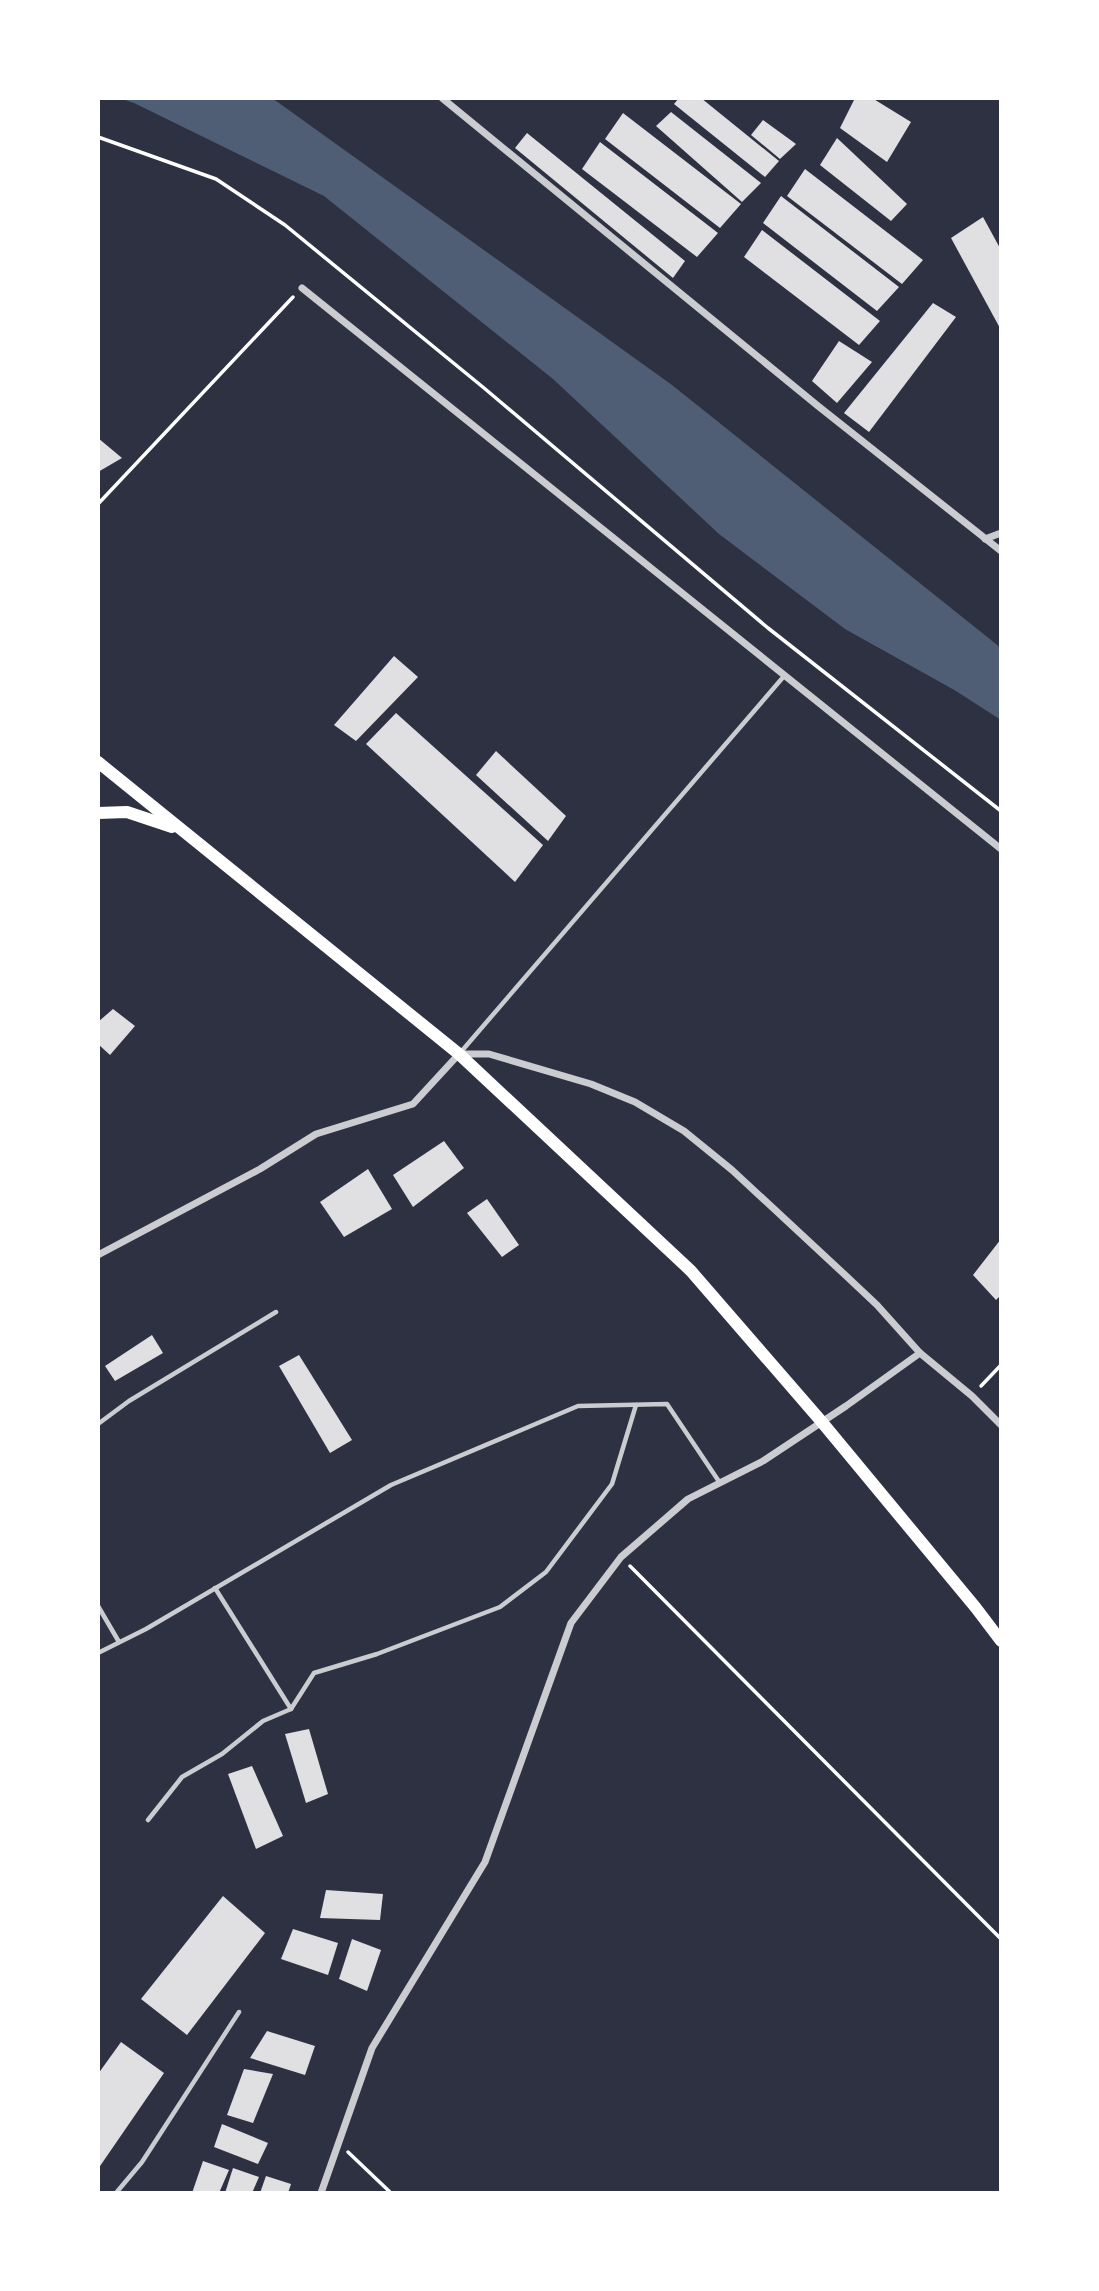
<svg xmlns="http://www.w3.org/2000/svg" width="1099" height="2291" font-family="'Times New Roman',serif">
<rect width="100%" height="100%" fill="#2d3142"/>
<path fill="#4f5d75" d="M119,98H272L672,385L1001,648V720L956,691L845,629L719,534L553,379L324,196L134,103Z"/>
<g fill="#e0e0e3">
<path d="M679,98H701L779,161L765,177L674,104Z"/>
<path d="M855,98H872L911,122L887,162L840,128Z"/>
<path d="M671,112L761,183L742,202L656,126Z"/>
<path d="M623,113L741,204L720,228L605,139Z"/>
<path d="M763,120L796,144L780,159L751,135Z"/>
<path d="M527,133L685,261L673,278L515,148Z"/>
<path d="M837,138L907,204L891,221L820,165Z"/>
<path d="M600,142L718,233L697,257L582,169Z"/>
<path d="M805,169L923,260L902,284L787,196Z"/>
<path d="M781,196L899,287L877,311L763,223Z"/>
<path d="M983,217L1001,250V330L951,238Z"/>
<path d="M762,230L880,321L859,345L744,257Z"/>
<path d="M933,303L956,317L869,432L844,413Z"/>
<path d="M839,341L872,362L837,403L812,381Z"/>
<path d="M98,438L122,458L98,472Z"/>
<path d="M394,656L418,677L356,741L334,725Z"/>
<path d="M396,713L543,845L515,882L366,744Z"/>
<path d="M496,751L566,816L548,841L476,775Z"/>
<path d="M113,1009L135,1026L110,1055L98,1044V1022Z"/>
<path d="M444,1141L464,1168L413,1207L393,1175Z"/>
<path d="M368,1169L392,1209L344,1237L320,1202Z"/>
<path d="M487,1199L519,1245L502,1257L467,1213Z"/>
<path d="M1001,1239V1295L996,1300L973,1275Z"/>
<path d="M152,1335L163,1353L115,1381L105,1366Z"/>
<path d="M299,1355L352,1440L330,1453L279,1366Z"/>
<path d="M309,1729L328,1794L306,1803L285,1734Z"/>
<path d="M252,1766L283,1836L256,1849L228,1774Z"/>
<path d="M326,1890L383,1894L380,1920L320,1918Z"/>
<path d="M223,1896L265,1933L187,2035L141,1999Z"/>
<path d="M293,1929L338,1943L328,1975L281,1959Z"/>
<path d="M352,1939L381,1950L367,1991L339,1979Z"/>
<path d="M267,2031L315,2046L305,2075L250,2058Z"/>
<path d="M121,2042L164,2073L98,2169V2074Z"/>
<path d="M244,2069L273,2074L253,2123L227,2115Z"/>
<path d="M222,2124L268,2143L258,2164L214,2147Z"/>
<path d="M203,2161L229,2170L219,2193H192Z"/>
<path d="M233,2168L259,2177L252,2193H225Z"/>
<path d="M266,2176L291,2184L288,2193H260Z"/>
</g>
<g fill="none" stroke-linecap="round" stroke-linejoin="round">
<g stroke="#fff" stroke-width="3.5">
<path d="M98,137L216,179L285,225L484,388L768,628L1001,811"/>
<path d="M98,504L293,297"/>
<path d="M981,1386L1001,1365"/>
<path d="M630,1566L1001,1939"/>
<path d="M348,2152L391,2193"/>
</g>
<g stroke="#caccd0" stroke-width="4.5">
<path d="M460,1053L785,675"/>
<path d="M98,1424L129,1401L276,1312"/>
<path d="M215,1588L291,1709"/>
<path d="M98,1606L119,1642"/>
<path d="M98,1653L146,1629L391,1485L578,1406L667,1404L720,1483"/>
<path d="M148,1820L182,1777L222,1754L263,1721L291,1709L314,1673L377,1654L500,1607L546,1572L612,1484L636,1405"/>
<path d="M116,2193L142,2162L239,2012"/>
</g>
<g stroke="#caccd0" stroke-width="7">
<path d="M442,98L818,406L1001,551"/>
<path d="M302,288L1001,849"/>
<path d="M985,539L1001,533"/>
<path d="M98,1255L260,1169L316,1134L413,1104L459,1054H489L591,1084L635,1102L684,1131L732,1170L843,1273L877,1305L920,1353L972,1396L1001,1425"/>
<path d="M321,2193L372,2048L485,1862L571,1623L621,1557L688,1499L763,1461L846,1406L920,1353"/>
</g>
<g stroke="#fff" stroke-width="12">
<path d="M98,762L459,1054L691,1271L821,1421L976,1608L1001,1641"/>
<path d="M98,813L127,812L172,827"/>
</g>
</g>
<rect width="1099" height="2291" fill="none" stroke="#ffffff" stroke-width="200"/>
</svg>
